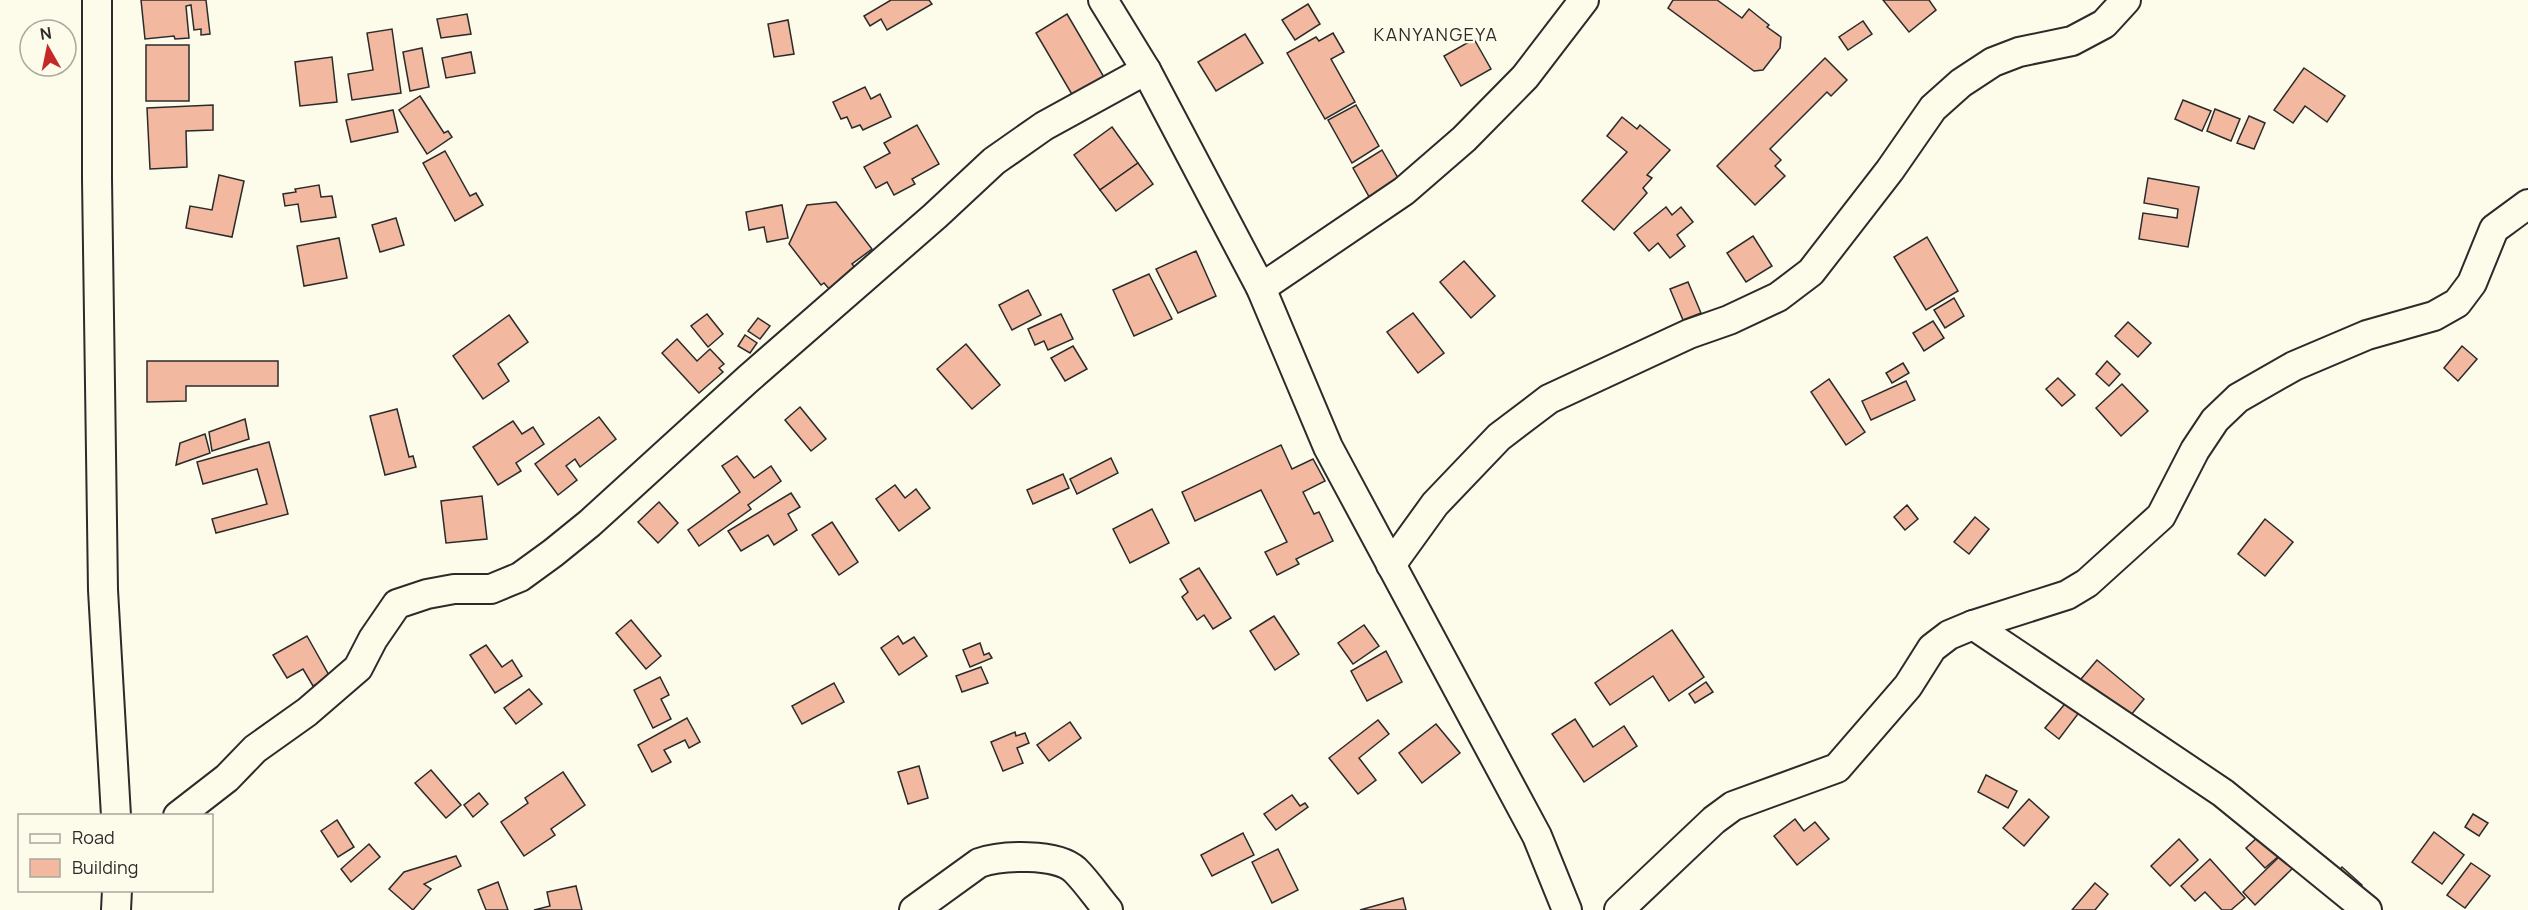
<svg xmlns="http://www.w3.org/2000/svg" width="2528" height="910" font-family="Manrope,sans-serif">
<rect width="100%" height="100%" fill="#fdfbea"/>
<g fill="#f2b8a0" stroke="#2b2b2b" stroke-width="1.5">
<path d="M141,0H206L210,34L201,35V29L194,30L191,5L186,6L189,38L175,39L174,36L145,39Z"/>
<path d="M891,0H929L932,4L887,30L881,19L870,26L864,16Z"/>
<path d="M1673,0H1717L1742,18L1749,9L1769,25L1767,27L1781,37L1780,48L1763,70L1754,71L1668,8Z"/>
<path d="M1883,0H1929L1936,10L1909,32Z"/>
<path d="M1308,4L1320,24L1295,40L1282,20Z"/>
<path d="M467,14L471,34L441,38L437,19Z"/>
<path d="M1067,14L1108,84L1077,103L1036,33Z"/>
<path d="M788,20L794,54L774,57L768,24Z"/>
<path d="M1863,21L1872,34L1848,50L1839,37Z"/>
<path d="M392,29L401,93L352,100L348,74L373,70L367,33Z"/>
<path d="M1333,33L1344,52L1331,59L1355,102L1325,119L1287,53L1316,37L1319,41Z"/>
<path d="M1245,34L1263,63L1216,91L1198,62Z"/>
<path d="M1474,39L1491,69L1461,86L1444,56Z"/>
<rect x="146" y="45" width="43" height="56"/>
<path d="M422,48L429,87L410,91L403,52Z"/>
<path d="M471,52L475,73L446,78L442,58Z"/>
<path d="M332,57L337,102L300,106L295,62Z"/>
<path d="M1825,58L1847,80L1831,96L1827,92L1770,149L1781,160L1775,166L1785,176L1755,205L1717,166Z"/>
<path d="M2304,68L2345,96L2327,122L2305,106L2293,123L2274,110Z"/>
<path d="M865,87L871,99L880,94L891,117L863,130L860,125L852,128L847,117L841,119L833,102Z"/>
<path d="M420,96L444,133L448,131L452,137L427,154L399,110Z"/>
<path d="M2183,100L2211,111L2202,131L2175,119Z"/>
<path d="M213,105V130L186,131L187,167L150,169L147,108Z"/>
<path d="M1356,105L1379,146L1352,163L1328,120Z"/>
<path d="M2215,109L2240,119L2231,141L2207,131Z"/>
<path d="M393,110L398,132L351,142L346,120Z"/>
<path d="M2249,116L2265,123L2254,149L2237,143Z"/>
<path d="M1622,117L1637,129L1640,125L1670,150L1647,175L1652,178L1643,188L1647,193L1614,230L1582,201L1627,152L1607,136Z"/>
<path d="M917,125L939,164L912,179L915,184L894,195L887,182L876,188L864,167L890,153L884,143Z"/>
<path d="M1112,127L1138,163L1100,190L1074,155Z"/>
<path d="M1382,150L1402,185L1372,202L1353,168Z"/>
<path d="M445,151L470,196L476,193L483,205L455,221L423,163Z"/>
<path d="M1138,163L1153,184L1116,211L1100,190Z"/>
<path d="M219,175L244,181L232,237L186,228L190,206L212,210Z"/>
<path d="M2148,178L2199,187L2188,247L2139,239L2143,213L2177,218L2178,209L2144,203Z"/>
<path d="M319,185L321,197L332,196L336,217L301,222L298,204L285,206L283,194L296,192L295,189Z"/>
<path d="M836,202L872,249L852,264L857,270L831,291L824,283L821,285L789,244L807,205Z"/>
<path d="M782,205L788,238L767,242L764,227L749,230L746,212Z"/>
<path d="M1666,207L1672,215L1681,207L1693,222L1677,235L1685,246L1670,258L1658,243L1649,251L1634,233Z"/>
<path d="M396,218L404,245L380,252L372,225Z"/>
<path d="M1753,236L1772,266L1746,282L1727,253Z"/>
<path d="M1927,237L1958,291L1926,310L1894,257Z"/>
<path d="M339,238L347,278L304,286L297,246Z"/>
<path d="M1196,251L1216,296L1178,313L1156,269Z"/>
<path d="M1464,261L1495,296L1471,318L1440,282Z"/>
<path d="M1149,274L1172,319L1134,336L1113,290Z"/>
<path d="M1688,282L1701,313L1683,320L1670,289Z"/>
<path d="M1028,290L1041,315L1012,330L999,305Z"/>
<path d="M1954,298L1964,316L1945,328L1934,310Z"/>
<path d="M1413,313L1444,353L1418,373L1387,332Z"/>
<path d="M707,314L723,334L708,347L691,326Z"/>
<path d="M1061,314L1073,339L1048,350L1044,341L1035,345L1028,329Z"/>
<path d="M509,315L528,342L498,364L509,381L483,399L453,356Z"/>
<path d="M758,318L770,326L760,339L748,331Z"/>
<path d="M1933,321L1944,338L1924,351L1913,333Z"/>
<path d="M2128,322L2151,343L2138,357L2115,336Z"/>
<path d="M745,335L757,343L750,353L738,346Z"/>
<path d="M677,339L697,361L710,349L724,364L719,368L723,372L699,393L662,353Z"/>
<path d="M966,344L1000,385L972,409L937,369Z"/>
<path d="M1073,346L1087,369L1065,381L1051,358Z"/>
<path d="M2462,346L2477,359L2458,381L2444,368Z"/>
<path d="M147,361H278V386H186V401L147,402Z"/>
<path d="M2107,361L2120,374L2109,386L2096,374Z"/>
<path d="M1903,363L1909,373L1892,383L1886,373Z"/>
<path d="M2058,378L2075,395L2062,406L2046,389Z"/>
<path d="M1829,379L1865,432L1846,445L1811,392Z"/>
<path d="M1906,381L1915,400L1871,420L1862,401Z"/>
<path d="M2122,384L2148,411L2121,436L2096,408Z"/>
<path d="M800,407L826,439L811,451L785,420Z"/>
<path d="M397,409L409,457L413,456L416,467L385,475L370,416Z"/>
<path d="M599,417L616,439L580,467L575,459L566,466L577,480L558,495L535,464Z"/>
<path d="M245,419L249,439L212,451L209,432Z"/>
<path d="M513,421L522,434L533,427L544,444L516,463L521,471L498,485L473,447Z"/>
<path d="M205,434L210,453L176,465L180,443Z"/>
<path d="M269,442L288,514L216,533L212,519L267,504L257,469L203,484L197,462Z"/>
<path d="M1281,445L1292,469L1313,459L1325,481L1303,492L1314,514L1319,512L1333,541L1296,559L1299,564L1277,575L1265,552L1287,542L1261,490L1195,521L1182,492Z"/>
<path d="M737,456L754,478L771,466L781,481L748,505L751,509L699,546L688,530L740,492L722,466Z"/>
<path d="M1111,458L1118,473L1077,494L1070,479Z"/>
<path d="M1063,474L1069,488L1033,504L1027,490Z"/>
<path d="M895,485L905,498L916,489L930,508L899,531L876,499Z"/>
<path d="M791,493L800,507L788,514L797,530L774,545L768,535L741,551L728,531Z"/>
<path d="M482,496L487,539L446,543L441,501Z"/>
<path d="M659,502L678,523L658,543L638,522Z"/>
<path d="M1907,505L1918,519L1905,530L1894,517Z"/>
<path d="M1152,509L1169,543L1130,563L1113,529Z"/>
<path d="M1975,517L1989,529L1969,554L1954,542Z"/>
<path d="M2265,519L2293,542L2265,576L2238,554Z"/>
<path d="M832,522L858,562L839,575L812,535Z"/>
<path d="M1199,568L1231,618L1213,629L1204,615L1197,620L1182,597L1188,592L1180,579Z"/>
<path d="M1274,616L1299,654L1275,670L1250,631Z"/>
<path d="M631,620L661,656L646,669L616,633Z"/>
<path d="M1364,625L1379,646L1353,664L1338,643Z"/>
<path d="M1672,630L1704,677L1669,701L1653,676L1610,705L1595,683Z"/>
<path d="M307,636L330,677L313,686L303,669L287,678L273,655Z"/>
<path d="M898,636L903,644L914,637L927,656L899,675L881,648Z"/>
<path d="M980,643L984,655L989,653L992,658L970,667L963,650Z"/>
<path d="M486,645L502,667L512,660L522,676L495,693L470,655Z"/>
<path d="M1386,651L1402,682L1367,701L1351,671Z"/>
<path d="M2097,660L2144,699L2131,715L2124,709L2116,718L2076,685Z"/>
<path d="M981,667L988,683L962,692L956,676Z"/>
<path d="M660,677L669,695L661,699L671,719L653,728L634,690Z"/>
<path d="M1706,682L1713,692L1695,703L1689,694Z"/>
<path d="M834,683L844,702L802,724L792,706Z"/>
<path d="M529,689L542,704L516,724L504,708Z"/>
<path d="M2068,700L2081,710L2059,739L2045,728Z"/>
<path d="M687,718L700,742L689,748L685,740L664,750L671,762L652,772L638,745Z"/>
<path d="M1575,719L1593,747L1624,726L1637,746L1584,782L1552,734Z"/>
<path d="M1378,720L1389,734L1359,758L1376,780L1358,794L1329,758Z"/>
<path d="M1070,722L1081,738L1049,761L1037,745Z"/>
<path d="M1436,724L1460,753L1422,783L1399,753Z"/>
<path d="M1015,732L1016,736L1025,733L1029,743L1017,748L1023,763L1003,771L991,742Z"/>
<path d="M919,766L928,798L908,804L898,772Z"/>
<path d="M431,770L461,805L446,818L415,783Z"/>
<path d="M563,772L585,805L551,829L555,835L524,856L501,822L528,803L525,798Z"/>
<path d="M1986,775L2017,791L2008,808L1978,792Z"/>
<path d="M479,793L488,804L473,817L464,805Z"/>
<path d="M1292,795L1300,806L1305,803L1308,807L1276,830L1264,814Z"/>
<path d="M2029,799L2049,817L2024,846L2003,828Z"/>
<path d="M2473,814L2488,823L2479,836L2465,827Z"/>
<path d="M1795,819L1804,831L1815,822L1829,839L1797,865L1774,836Z"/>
<path d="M337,820L354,847L338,857L321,831Z"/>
<path d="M2434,832L2464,855L2442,884L2412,862Z"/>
<path d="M1243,833L1254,855L1212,876L1201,855Z"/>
<path d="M2261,834L2280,855L2265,868L2246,848Z"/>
<path d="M2179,839L2198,860L2170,886L2151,866Z"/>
<path d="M369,844L380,857L351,882L341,869Z"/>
<path d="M1278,849L1298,890L1272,903L1252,862Z"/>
<path d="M2281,855L2293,868L2255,905L2243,892Z"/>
<path d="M456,856L461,866L424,884L431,889L413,910L389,889L404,872Z"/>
<path d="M2210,859L2245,898L2231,910H2222L2205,892L2195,901L2181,886Z"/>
<path d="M2471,863L2490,876L2465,908L2447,895Z"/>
<path d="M2342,867L2362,885L2352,896L2332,878Z"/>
<path d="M498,882L508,910H486L478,890Z"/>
<path d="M2095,883L2108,894L2095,910H2072Z"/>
<path d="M576,886L582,910H534L550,906L547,892Z"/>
<path d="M1403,898L1406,910H1360Z"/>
</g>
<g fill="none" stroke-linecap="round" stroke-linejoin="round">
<g stroke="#2b2b2b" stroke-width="32">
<g id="minor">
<path d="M97,0V179L103,590L116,816"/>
<path d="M1103,0L1146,70L1261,288L1328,447L1537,836L1567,910"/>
<path d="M1261,288L1404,191L1464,139L1525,77L1584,0"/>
<path d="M1391,565L1435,504L1499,437L1549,399L1689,334L1729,320L1778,297L1811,272L1890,170L1933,108L1961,83L1993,62L2019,52L2072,41L2104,24L2126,0"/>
<path d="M1973,625L2223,793L2367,910"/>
<path d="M178,816L227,778L255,749L307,712L358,668L373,639L397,604L427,594L454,589H491L520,577L553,553L590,523L748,379L935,216L994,161L1044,126L1146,70"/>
<path d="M116,910L117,890"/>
<path d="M914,910L979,863C1001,855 1057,853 1075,870C1087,882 1097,897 1108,910"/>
<path d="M1619,910L1714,820L1733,806L1837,768L1908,686L1932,648L1949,635L1973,625L2067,595L2087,583L2161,516L2195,450L2215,420L2238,398L2294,366L2367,335L2434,316L2457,303L2472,283L2494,229L2528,204"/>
</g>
</g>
<use href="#minor" stroke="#fdfbea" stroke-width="28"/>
</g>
<g text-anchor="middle" stroke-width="4.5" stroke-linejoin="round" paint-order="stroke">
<g font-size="18" letter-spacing="1.5" fill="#2b2b2b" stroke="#fdfbea">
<text x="1436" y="41">KANYANGEYA</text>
</g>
</g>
<rect x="18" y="814" width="195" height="78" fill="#fdfbea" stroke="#a9a89e" stroke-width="1.5"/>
<rect x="30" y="834" width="30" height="9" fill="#fdfbea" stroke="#a9a89e" stroke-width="1.5"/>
<text x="72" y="844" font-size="18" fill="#2b2b2b">Road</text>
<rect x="30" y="859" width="30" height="18" fill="#f2b8a0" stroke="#a9a89e" stroke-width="1.5"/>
<text x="72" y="874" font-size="18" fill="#2b2b2b">Building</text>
<g transform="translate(48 48) rotate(351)"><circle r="28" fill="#fdfbea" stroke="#a9a89e" stroke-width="1.5"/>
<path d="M0-4.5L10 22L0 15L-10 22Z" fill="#c62828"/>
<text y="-9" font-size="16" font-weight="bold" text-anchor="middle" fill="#2b2b2b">N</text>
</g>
</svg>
